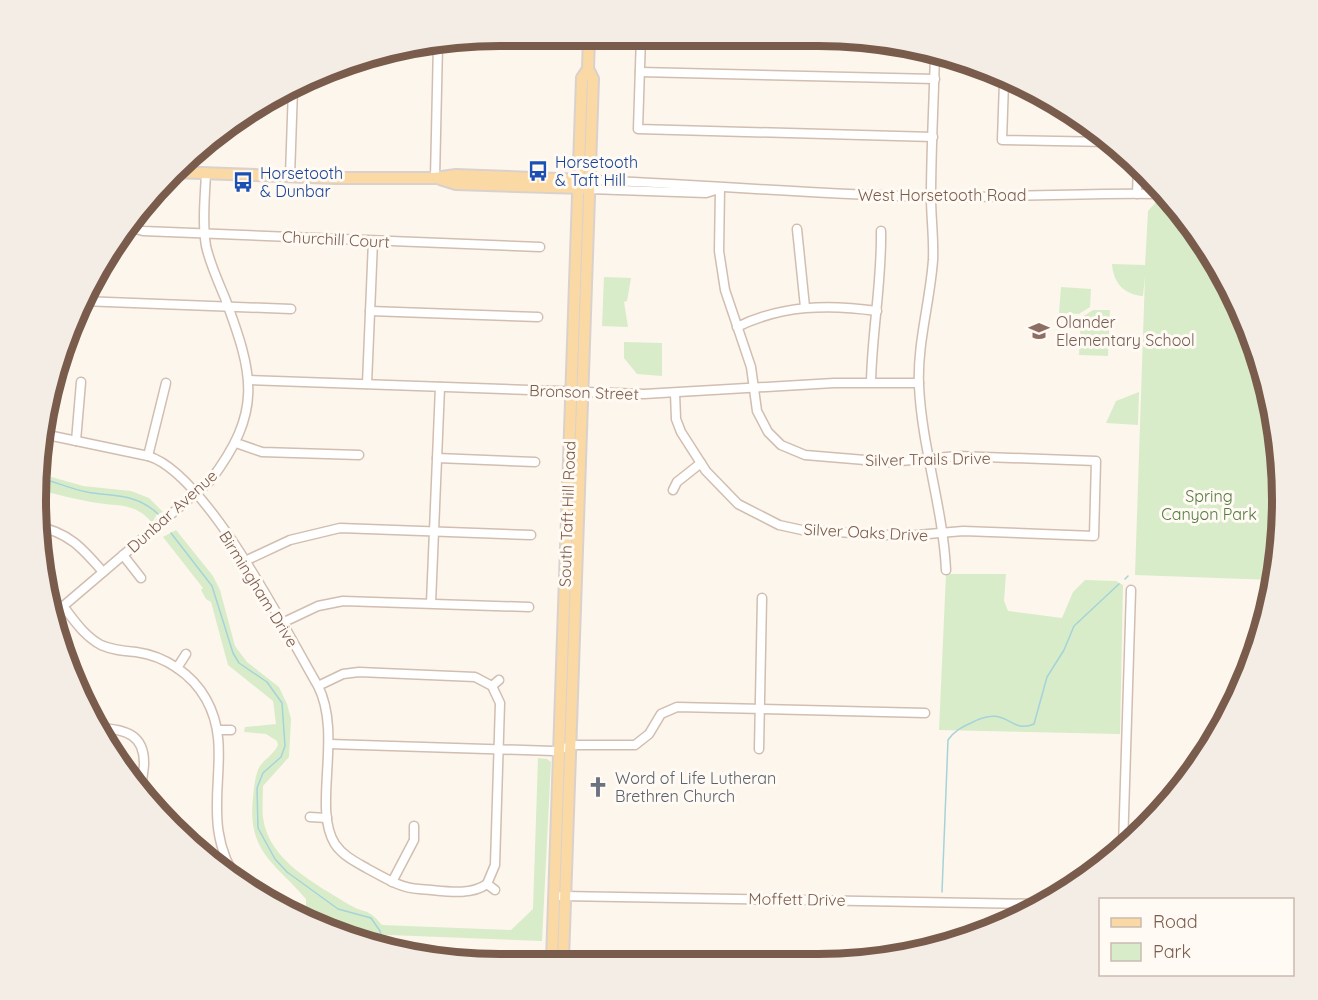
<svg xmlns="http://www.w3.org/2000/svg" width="1318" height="1000" font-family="Quicksand,sans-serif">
<rect width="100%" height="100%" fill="#fdf6ec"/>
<g fill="#d8ecc9">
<path d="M1156,202H1171L1204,242L1247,322L1273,409L1282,500L1274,580L1135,575L1145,276L1143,296C1124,295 1113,282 1112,264L1145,265L1148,211Z"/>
<path d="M604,277L631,278L627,301L624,302L628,327L602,326Z"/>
<path d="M1061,287L1091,289L1090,307L1079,314L1059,313Z"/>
<path d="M1093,310H1110L1108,356L1079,355L1081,318Z"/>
<path d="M624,342L662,343V376L637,374L624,358Z"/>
<path d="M1139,392L1138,425L1106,423L1116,401Z"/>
<path d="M41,474L83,486L131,491L149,498L163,512L157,514L152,523C135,501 115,507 91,502C75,499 59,495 44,491L40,488Z"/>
<path d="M176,530L213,576L220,590L235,646L247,662L279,687L287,704L291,719L289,757L263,786C263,796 262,808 263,818C269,861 316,884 348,904C366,915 366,906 382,925L511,930L533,909L538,758L547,759L551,762L542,941L338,933L306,917V899C275,863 247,852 253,798C254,788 255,774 260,766C266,758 274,754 278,745L277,741L266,734L244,732L245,727L276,724L273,701L228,665L211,602L206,599L201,590L203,588L163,537Z"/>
<path d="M946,574H1006L1004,601L1008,611L1062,618L1073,592L1085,580L1116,581L1123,585L1120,734L939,730Z"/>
</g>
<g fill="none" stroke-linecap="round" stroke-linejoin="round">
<g stroke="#a5d3da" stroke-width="1.5">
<path d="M40,478C56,482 71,489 87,492C114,497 136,493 158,514"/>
<path d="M171,533L212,586L233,653L239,663L267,682L282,703L285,746L281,757L263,773L257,788L258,828L275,859L287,872L338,909L371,918L380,931L384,947"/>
<path d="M1125,579L1128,576"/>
<path d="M942,892L948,740C954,731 962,727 971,723C1008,703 1009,735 1034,724L1047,677L1064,650L1074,626L1119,584"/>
</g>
<g stroke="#d1beb0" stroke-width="11">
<g id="minor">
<path d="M641,36L638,129L933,137"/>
<path d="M935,51C934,100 931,148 931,197C931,218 934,239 933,260C930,302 917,344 919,386C922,448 943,508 946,570"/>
<path d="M640,72L935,79"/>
<path d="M1004,82L1002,140L1110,142"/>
<path d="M290,176L293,88"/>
<path d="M435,178L438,44"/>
<path d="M589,180C704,184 817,195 931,197C1009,198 1087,192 1164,194"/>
<path d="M589,189L706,193L719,189"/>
<path d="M1137,194L1138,165"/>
<path d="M132,228L143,231L540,247"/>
<path d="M797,229L805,307"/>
<path d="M82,301L291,309"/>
<path d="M370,311L538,317"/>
<path d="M737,327C782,305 828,304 877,311"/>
<path d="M249,380L644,394L834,383H919"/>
<path d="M871,382C872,331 882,282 881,231"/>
<path d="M367,384L373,241"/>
<path d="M675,393L676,419L681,432L706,471L738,504L779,525L802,530L905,536L963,531L1094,536L1096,461L958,456L889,462L805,455L781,445L768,432L757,411L751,367L725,290L719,251L720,189"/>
<path d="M43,434L148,456C206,473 286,631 318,686C343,735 312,808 335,844C343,856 356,862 368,869C385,878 400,888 419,889C440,890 469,897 487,884L495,865L500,703L492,686L475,677L359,672L343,674L318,686"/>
<path d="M76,441L81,382"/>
<path d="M236,443L262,452L359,455"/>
<path d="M148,456L166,383"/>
<path d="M437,458L535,462"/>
<path d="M673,490L677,482L701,463"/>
<path d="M37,527C68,531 84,550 103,572"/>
<path d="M123,555L141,578"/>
<path d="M245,561L290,540L340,528L531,535"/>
<path d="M431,603L440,387"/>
<path d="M63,606C74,620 84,636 101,645C112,650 124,651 136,652C165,656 192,674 206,699C239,757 192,817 240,884"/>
<path d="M54,614L210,481C263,411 254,376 225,298C218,281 210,264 206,246C202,222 205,197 206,173"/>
<path d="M282,623L318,606L343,601L529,607"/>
<path d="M177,668L186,654"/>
<path d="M492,686L499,680"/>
<path d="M99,728C126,729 145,735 144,765C143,773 143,781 139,789"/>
<path d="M219,730H231"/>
<path d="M329,744L554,751L574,745H635L649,734L661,714L677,707L925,713"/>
<path d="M759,749L762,598"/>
<path d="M310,817L327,818"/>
<path d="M1123,847L1131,590"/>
<path d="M392,882L414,840V826"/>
<path d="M487,884L495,890"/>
<path d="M561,896L1039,904"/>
</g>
</g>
<g stroke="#dad1cd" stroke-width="14">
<g id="major">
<path d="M173,172L335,178H435L456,175L583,180"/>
<path d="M440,179L456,184L583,188"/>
<path d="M552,960L582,78L588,69L589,36"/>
<path d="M563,960L593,79L588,69"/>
</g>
</g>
<use href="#minor" stroke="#fff" stroke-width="8"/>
<use href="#major" stroke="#fbd9a5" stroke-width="10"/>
</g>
<defs>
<g id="bus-bare" transform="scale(1.62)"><path d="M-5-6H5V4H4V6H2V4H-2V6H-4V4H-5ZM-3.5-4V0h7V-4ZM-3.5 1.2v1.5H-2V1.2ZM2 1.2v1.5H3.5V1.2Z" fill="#1a4fb4" stroke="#fffaf3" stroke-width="2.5" paint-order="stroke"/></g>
<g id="school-bare" transform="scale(1.62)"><path d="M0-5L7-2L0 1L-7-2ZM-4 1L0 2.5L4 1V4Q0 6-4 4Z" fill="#8d6e63" stroke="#fffaf3" stroke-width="2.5" paint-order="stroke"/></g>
<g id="church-bare" transform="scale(1.62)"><path d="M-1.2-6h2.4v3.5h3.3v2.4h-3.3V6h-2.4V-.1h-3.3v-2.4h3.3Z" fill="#6b7280" stroke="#fffaf3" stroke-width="2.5" paint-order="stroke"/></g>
</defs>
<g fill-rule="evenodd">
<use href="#bus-bare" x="538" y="171"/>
<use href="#bus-bare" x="243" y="182"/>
<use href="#school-bare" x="1039" y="331"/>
<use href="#church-bare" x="598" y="787"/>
</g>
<g text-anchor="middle" stroke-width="6" stroke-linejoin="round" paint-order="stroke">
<g font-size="16" fill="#164399" stroke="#fffaf3" text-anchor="start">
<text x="555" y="168">Horsetooth<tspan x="555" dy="18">&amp; Taft Hill</tspan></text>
<text x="260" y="179">Horsetooth<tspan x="260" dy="18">&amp; Dunbar</tspan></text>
</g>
<g font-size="16" fill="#7a5c4d" stroke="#fffaf3">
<text x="942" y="201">West Horsetooth Road</text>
<text transform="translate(336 239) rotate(3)" y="6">Churchill Court</text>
<text transform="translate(584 392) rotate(2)" y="6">Bronson Street</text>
<text transform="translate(928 459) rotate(-1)" y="6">Silver Trails Drive</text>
<text transform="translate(172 511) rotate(-42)" y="6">Dunbar Avenue</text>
<text transform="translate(567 514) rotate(-88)" y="6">South Taft Hill Road</text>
<text transform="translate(866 532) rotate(3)" y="6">Silver Oaks Drive</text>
<text transform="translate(259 589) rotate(58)" y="6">Birmingham Drive</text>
<text transform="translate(797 899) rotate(1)" y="6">Moffett Drive</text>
</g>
<g font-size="16" fill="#785e54" stroke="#fffaf3" text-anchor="start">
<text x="1056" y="328">Olander<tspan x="1056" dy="18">Elementary School</tspan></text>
</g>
<g font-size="16" fill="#537a41" stroke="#fffaf3">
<text x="1209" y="502">Spring<tspan x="1209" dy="18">Canyon Park</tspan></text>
</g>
<g font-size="16" fill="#5b616d" stroke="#fffaf3" text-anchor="start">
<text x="615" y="784">Word of Life Lutheran<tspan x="615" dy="18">Brethren Church</tspan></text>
</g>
</g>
<path d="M0 0H1318V1000H0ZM500 46H818A454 454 0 0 1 1272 500V500A454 454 0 0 1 818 954H500A454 454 0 0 1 46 500V500A454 454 0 0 1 500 46Z" fill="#f4ede6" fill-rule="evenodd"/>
<path fill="none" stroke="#7a5c4d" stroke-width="8" d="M500 46H818A454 454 0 0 1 1272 500V500A454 454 0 0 1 818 954H500A454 454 0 0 1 46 500V500A454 454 0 0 1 500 46Z"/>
<rect x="1099" y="898" width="195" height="78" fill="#fffaf3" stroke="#cabbb1" stroke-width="1.5"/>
<rect x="1111" y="918" width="30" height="9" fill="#fbd9a5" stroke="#cabbb1" stroke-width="1.5"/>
<text x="1153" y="928" font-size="18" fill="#7a5c4d">Road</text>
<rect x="1111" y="943" width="30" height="18" fill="#d8ecc9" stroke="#cabbb1" stroke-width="1.5"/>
<text x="1153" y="958" font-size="18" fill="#7a5c4d">Park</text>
</svg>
